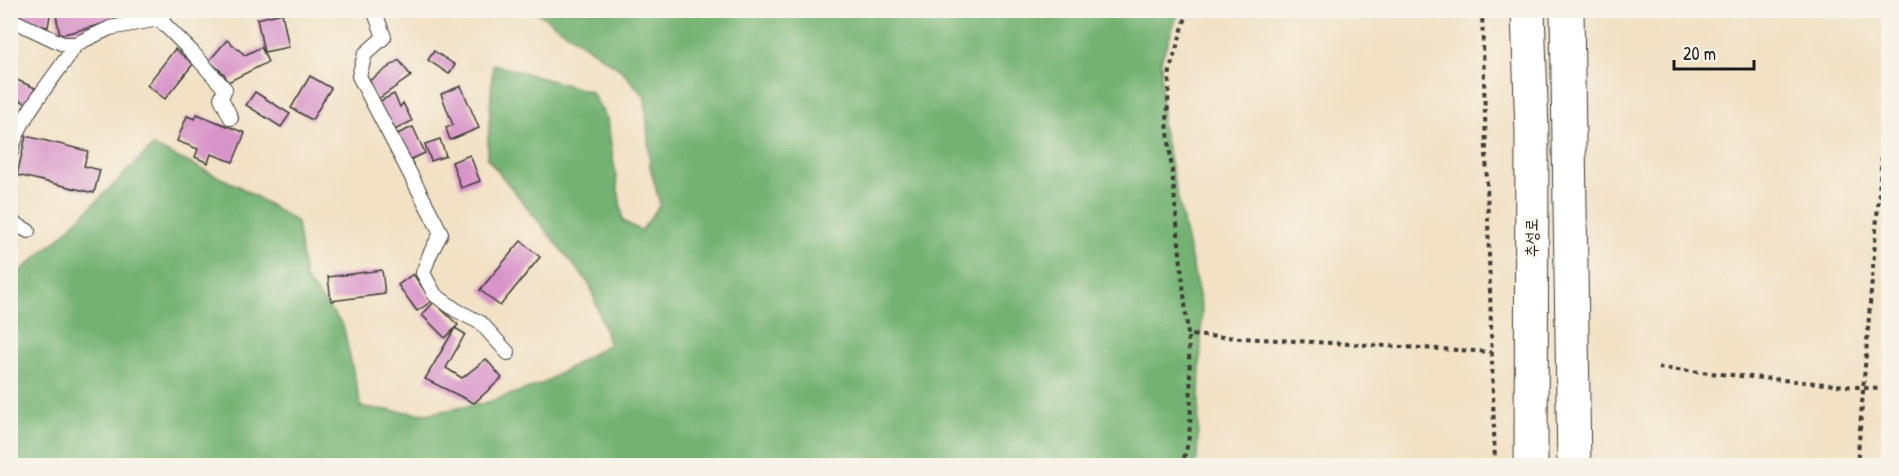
<svg xmlns="http://www.w3.org/2000/svg" width="1899" height="476" font-family="'Patrick Hand','Poor Story',sans-serif">
<rect width="100%" height="100%" fill="#f7f3e8"/>
<filter id="ink" filterUnits="userSpaceOnUse"><feTurbulence type="fractalNoise" baseFrequency=".0167" numOctaves="2"/><feDisplacementMap in="SourceGraphic" scale="12" xChannelSelector="R" yChannelSelector="G"/><feConvolveMatrix kernelMatrix="1 2 1 2 8 2 1 2 1" color-interpolation-filters="sRGB"/></filter>
<filter id="wash" filterUnits="userSpaceOnUse"><feTurbulence type="fractalNoise" baseFrequency=".008" numOctaves="4" result="noise"/><feDisplacementMap in="SourceGraphic" scale="24" xChannelSelector="R" yChannelSelector="G"/><feGaussianBlur stdDeviation="1.35" result="paint"/><feColorMatrix in="noise" values="0 0 0 0 0 0 0 0 0 0 0 0 0 0 0 0 0 1.4 0 .05"/><feComposite in="paint" operator="in"/></filter>
<g filter="url(#wash)">
<rect width="100%" height="100%" fill="#f2e1c5"/>
<path fill="#73b272" stroke="#486747" stroke-width="1.5" d="M535,11H1179L1161,60L1162,125L1202,309L1197,459L1193,466L11,465V279L58,239L153,146L240,187L297,222L305,279L343,325L361,407L426,414L485,403L542,384L609,344L590,285L487,158L493,64L591,92L607,119L623,221L641,231L660,205L650,166L645,97L622,71Z"/>
<g id="blocks">
<g fill="#d894c9">
<path d="M21,10H51L48,27L34,25L20,16Z"/>
<path d="M55,10H113L115,21L60,35Z"/>
<path d="M282,13L289,47L264,52L257,19Z"/>
<path d="M227,40L245,55L261,47L268,62L228,82L224,74L209,61Z"/>
<path d="M175,49L193,64L165,99L147,85Z"/>
<path d="M434,51L455,65L449,74L428,60Z"/>
<path d="M399,60L411,76L378,99L366,83Z"/>
<path d="M310,76L331,88L312,120L291,108Z"/>
<path d="M10,77L35,88L28,104L10,96Z"/>
<path d="M461,86L479,128L450,140L446,128L453,125L441,94Z"/>
<path d="M255,92L290,114L281,127L246,105Z"/>
<path d="M394,94L400,107L403,103L412,121L391,132L376,103Z"/>
<path d="M197,114L245,133L233,162L211,154L208,163L195,157L198,149L177,141L187,116L195,119Z"/>
<path d="M413,127L425,153L409,160L397,134Z"/>
<path d="M26,136L88,151L84,166L100,170L94,193L17,175Z"/>
<path d="M440,139L446,156L431,161L425,144Z"/>
<path d="M470,155L480,181L461,188L452,162Z"/>
<path d="M521,241L540,257L500,306L480,290Z"/>
<path d="M382,270L385,294L331,301L328,277Z"/>
<path d="M413,274L432,301L417,311L398,285Z"/>
<path d="M434,302L458,325L445,338L422,315Z"/>
<path d="M455,328L465,334L446,368L462,378L486,359L502,378L474,403L425,379Z"/>
</g>
</g>
</g>
<g filter="url(#ink)">
<use href="#blocks" fill-opacity="0" stroke="#3c3a35" stroke-width="1.5"/>
<g fill="none" stroke-linecap="round" stroke-linejoin="round">
<g stroke="#3c3a35" stroke-width="16">
<g id="lane">
<path d="M374,10L384,37L365,54L359,76L441,233L430,254L423,273L435,295L456,310L481,323L508,353"/>
<path d="M10,19L63,44H76L110,28L159,19L168,10"/>
<path d="M159,19L192,52L225,89L221,98L231,118"/>
<path d="M10,155C20,113 54,80 76,44"/>
<path d="M10,221L28,231"/>
</g>
</g>
<g stroke="#3c3a35" stroke-width="35">
<g id="primary">
<path d="M1528,10L1532,134L1531,466"/>
<path d="M1567,10L1574,466"/>
</g>
</g>
<g stroke="#3c3a35" stroke-width="4" stroke-dasharray="4.5 4.5" stroke-linecap="butt">
<path d="M1188,10L1170,69L1167,121L1188,335L1491,352"/>
<path d="M1482,10L1495,466"/>
<path d="M1658,368L1888,390"/>
<path d="M1180,466C1197,438 1189,368 1188,335"/>
<path d="M1857,466L1888,80"/>
</g>
<use href="#lane" stroke="#fff" stroke-width="14"/>
<use href="#primary" stroke="#fff" stroke-width="33"/>
</g>
</g>
<g text-anchor="middle" stroke-width="4.5" stroke-linejoin="round" paint-order="stroke">
<g font-size="16" fill="#1c1c1c" stroke="#f7f3e8">
<text transform="translate(1531 238) rotate(-90)" y="6">추성로</text>
</g>
</g>
<rect width="1899" height="476" fill="none" stroke="#f7f3e8" stroke-width="36"/>
<path d="M1674 60v9h80v-9" fill="none" stroke="#1c1c1c" stroke-width="3"/>
<text x="1683" y="60" font-size="18" fill="#1c1c1c" stroke="#f7f3e8" stroke-width="4.5" paint-order="stroke">20 m</text>
</svg>
